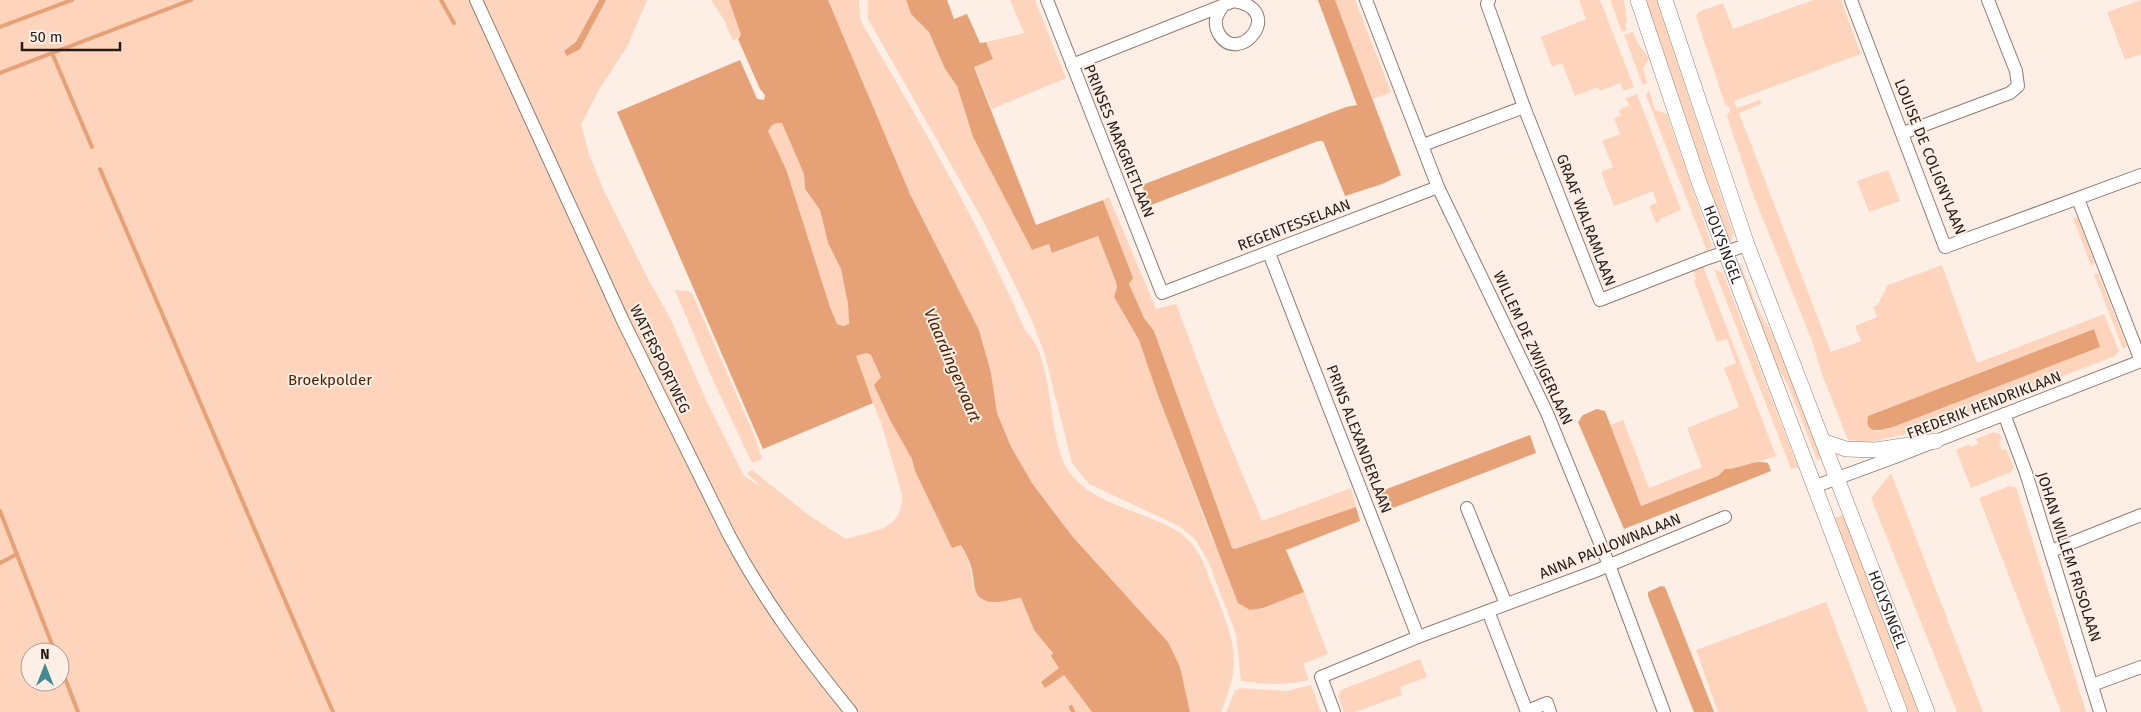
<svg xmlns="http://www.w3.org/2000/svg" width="2141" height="712" font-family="'Fira Sans',sans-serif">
<rect width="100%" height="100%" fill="#feefe6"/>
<g fill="#fed5bc" fill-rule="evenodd">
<path d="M0,0H647L628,45L600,88L581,124L589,154L604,191L647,277L670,318L707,402L744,476L760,486L747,473L752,470L810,516L846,539C874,530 903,531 902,494L881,423L855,356L866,353L871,355L881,377L875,386L890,420L912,459L915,471L952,547L961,545C969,559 972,571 973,588L993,602L1021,598L1034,630L1049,647L1064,675L1092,712H0ZM30,652H60V682H30Z"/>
<path d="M711,0H729L741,35L733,41L724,20Z"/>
<path d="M828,0H859L860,18L863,25C922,125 979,224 1025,330C1056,360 1046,435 1068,470C1089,504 1146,511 1179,532C1186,537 1192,543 1197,551C1204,561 1207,574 1212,585C1221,609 1234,635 1234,661C1234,679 1227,696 1221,712H1190L1180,667L1168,642L1072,536L1032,483L1010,447L997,413L991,373L979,330L910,194Z"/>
<path d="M868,0H906L911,14L929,32L945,69L957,86L973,137L1032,250L1049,244L1053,253L1098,236L1116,282L1117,287L1114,297L1139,340L1157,393L1211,536L1250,610L1263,608L1304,592L1328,654L1303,664L1309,680C1285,686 1265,684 1241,681L1236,634L1208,561L1195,539L1179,526L1089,484L1072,463L1044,352L1030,316L986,226L868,19Z"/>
<path d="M1010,0H1035L1066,78L992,109L974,66L993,59L986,42L1024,33Z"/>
<path d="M1335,0H1355L1391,92L1373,99Z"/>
<path d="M1579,0H1600L1634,87L1624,91L1620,83L1600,91L1598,87L1575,96L1562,63L1552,67L1541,37L1586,19Z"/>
<path d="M1610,0H1624L1627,22L1625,23L1627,30L1622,32Z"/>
<path d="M1645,0H1657L1733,232L1732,240L1726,242Z"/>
<path d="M1813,0H1841L1861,54L1734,101L1737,108L1760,100L1761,104L1739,113L1831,352L1861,341L1855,326L1877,317L1873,307L1878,304L1888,285L1942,265L1977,363L2104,314L2119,351L2115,356L1923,430L1870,442L1848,440L1823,377L1812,341L1754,197L1727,116L1730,111L1729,107L1725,104L1696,17L1698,12L1723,3L1733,29ZM2093,329L2100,347L1893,427L1876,432L1867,420L1868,416Z"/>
<path d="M2141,0V54L2125,60L2107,12Z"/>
<path d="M1633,32L1638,44L1649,58L1643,69L1647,83L1643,85L1624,35Z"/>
<path d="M1649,90L1655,110L1667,114L1712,246L1707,251L1646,95Z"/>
<path d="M1637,94L1681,210L1660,219V221L1656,223L1649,206L1657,203L1653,191L1614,206L1601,172L1613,167L1602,141L1620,134L1614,118L1621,115L1619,110L1629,106L1626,98Z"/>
<path d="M777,123H782L804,174L805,190L820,210L828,243L841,269L848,304L849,324L843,326L837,324L830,307L786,169L768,131L772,124Z"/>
<path d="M1888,170L1900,201L1869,212L1857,181Z"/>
<path d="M1109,197L1156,309L1176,304L1217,413L1262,521L1351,488L1356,507L1235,550L1232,548L1154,331L1144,318L1129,284L1133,278L1103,200Z"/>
<path d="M2076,217L2078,219L2095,264L2091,265L2073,218Z"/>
<path d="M1740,263L1758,309L1775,338L1822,458L1817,460L1787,383L1771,356L1735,265Z"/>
<path d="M1703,266L1776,456L1734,470L1725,469L1718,476L1641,506L1610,425L1623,420L1649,488L1702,467L1687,428L1739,407L1724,368L1736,363L1727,339L1717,342L1694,281L1696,279L1693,270Z"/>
<path d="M1714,269L1723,273L1798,467L1791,469Z"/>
<path d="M2098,273L2127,347L2123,349L2094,274Z"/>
<path d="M675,290L689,291L693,295L755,437L762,459L752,463L712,378Z"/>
<path d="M1994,432L2000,434L2002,439L1999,441L2002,450L2006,449L2014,468L2011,472L1971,488L1956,450L1969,444L1970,447L1978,444L1976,439Z"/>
<path d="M1891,473L1983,712H1957L1871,498Z"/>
<path d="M2009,486L2016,487L2086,712H2061L1979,498Z"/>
<path d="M1843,515L1919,712H1908L1834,518Z"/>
<path d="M1826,602L1868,712H1718L1696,650Z"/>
<path d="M1420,659L1427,677L1400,687L1402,695L1355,712H1344L1338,696L1341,690Z"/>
<path d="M1311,685L1321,712H1226L1235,691L1240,688L1287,691Z"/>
</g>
<g fill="#e7a177" fill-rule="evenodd">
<path d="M599,0H606L580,49L567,56L564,51L576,42Z"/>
<path d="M729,0H828L910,194L979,330L991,373L997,413L1011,447L1032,483L1072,536L1168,642L1180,667L1190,712H1092L1064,675L1045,688L1041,682L1059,668L1051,656L1053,653L1034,630L1021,598C1012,599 1003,602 994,602C972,601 975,585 972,570C970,561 965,552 961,545L952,548L915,471L912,459L890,420L874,385L881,377L871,355L866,353L856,356L873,403L763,449L617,112L740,60L757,99L764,100L765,95L760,89L738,39L741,35ZM777,123H782L804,174L805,189L820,210L828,243L841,269L848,304L849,324L843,326L837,324L830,307L786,169L768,131L772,125Z"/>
<path d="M906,0H947L954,19L967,14L980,43L986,42L993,59L974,67L1036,225L1103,200L1133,278L1129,284L1144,318L1154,331L1232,548L1235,549L1356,507L1360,521L1286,550L1304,592L1263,608L1250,610L1238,603L1157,393L1139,340L1114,297L1117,287L1116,282L1098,236L1052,253L1049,244L1032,250L973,137L957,86L945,69L929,32L911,14Z"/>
<path d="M1318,0H1335L1401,175L1382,184L1345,196L1323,141H1318L1151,205L1148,204L1142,185L1346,107L1357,105Z"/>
<path d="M2094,329L2100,347L1893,427C1881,430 1864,436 1868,416Z"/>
<path d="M1597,409L1605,411L1641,506L1718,476L1725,469C1740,470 1753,459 1768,463L1771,471L1624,529L1578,422L1583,415Z"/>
<path d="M1530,435L1536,453L1385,511L1376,493Z"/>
<path d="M1661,586L1665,587L1714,712H1694L1648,596V592Z"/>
</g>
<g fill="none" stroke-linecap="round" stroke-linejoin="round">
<g stroke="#e7a177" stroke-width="4">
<path d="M441,0L454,23"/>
<path d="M0,27L72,0"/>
<path d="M52,53L92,147"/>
<path d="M0,73L191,0"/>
<path d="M100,169L333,712"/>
<path d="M0,511L55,652"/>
<path d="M0,563L17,554"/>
<path d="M60,665L78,712"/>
<path d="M1071,707L1073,712"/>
</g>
<g stroke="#927b6e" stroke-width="14">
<g id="minor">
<path d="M476,0L623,321L729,535C764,601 804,654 851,712"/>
<path d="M1047,0L1162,293L1438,187"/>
<path d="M1366,0L1438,187L1547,413L1609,565L1664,712"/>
<path d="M1489,0L1487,4L1524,107L1600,300L1708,258L1747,245"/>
<path d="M1851,0L1945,247L2141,175"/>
<path d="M1072,65L1234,1C1287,10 1239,67 1219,34C1213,23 1216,15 1223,6"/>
<path d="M1903,133L2010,93L2018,86L2016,71L1988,0"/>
<path d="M1423,145L1524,107"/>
<path d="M1269,253L1418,637"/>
<path d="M2004,414L2026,473L2100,712"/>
<path d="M1816,486L1895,457L2141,361L2078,199"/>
<path d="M1467,508L1506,604"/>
<path d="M2051,551L2141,515"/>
<path d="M1488,611L1527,712"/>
<path d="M2092,685L2141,667"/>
<path d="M1527,711L1547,703L1550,712"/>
<path d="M1334,712L1321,677L1418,637L1593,572L1725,517"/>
</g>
</g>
<g stroke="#927b6e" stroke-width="16">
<g id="tertiary">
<path id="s1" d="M1638,0L1699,182L1900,712"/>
<path id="s2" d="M1665,0L1747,245L1927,712"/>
<path d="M1825,442L1846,449L1876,450L1936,441"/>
</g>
</g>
<use href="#minor" stroke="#fff" stroke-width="12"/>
<use href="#tertiary" stroke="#fff" stroke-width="15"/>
</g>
<g text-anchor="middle" stroke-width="4" stroke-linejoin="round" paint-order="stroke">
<g font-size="15" fill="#251c17" stroke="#feefe6">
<text transform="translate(1119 141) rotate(68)" y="5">PRINSES MARGRIETLAAN</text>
<text transform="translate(1930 157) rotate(68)" y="5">LOUISE DE COLIGNYLAAN</text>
<text transform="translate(1586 220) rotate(69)" y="5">GRAAF WALRAMLAAN</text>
<text transform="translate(1294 225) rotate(-21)" y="5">REGENTESSELAAN</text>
<text dy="5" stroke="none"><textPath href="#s1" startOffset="259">HOLYSINGEL</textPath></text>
<text transform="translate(1533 348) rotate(65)" y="5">WILLEM DE ZWIJGERLAAN</text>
<text transform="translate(660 359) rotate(64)" y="5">WATERSPORTWEG</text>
<text transform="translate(1984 405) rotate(-21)" y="5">FREDERIK HENDRIKLAAN</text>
<text transform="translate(1359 439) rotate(69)" y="5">PRINS ALEXANDERLAAN</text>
<text transform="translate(1610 546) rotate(-22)" y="5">ANNA PAULOWNALAAN</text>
<text transform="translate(2069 557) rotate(72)" y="5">JOHAN WILLEM FRISOLAAN</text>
<text dy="5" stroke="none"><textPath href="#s2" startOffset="649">HOLYSINGEL</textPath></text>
</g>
<g font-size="15" fill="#4c2100" stroke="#feefe6">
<text x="330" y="385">Broekpolder</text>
</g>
<g font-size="16" font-style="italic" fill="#4d2100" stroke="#feefe6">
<text transform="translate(953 365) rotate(67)" y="6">Vlaardingervaart</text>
</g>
</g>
<g transform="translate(45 667)"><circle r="24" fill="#feefe6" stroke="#a79b93"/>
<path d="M0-4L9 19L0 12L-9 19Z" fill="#438b90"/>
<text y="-8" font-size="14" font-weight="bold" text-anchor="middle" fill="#251c17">N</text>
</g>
<path d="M22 42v8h98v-8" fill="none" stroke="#251c17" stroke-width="2.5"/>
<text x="30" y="42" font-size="15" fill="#251c17" stroke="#feefe6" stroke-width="4" paint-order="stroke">50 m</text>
</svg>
